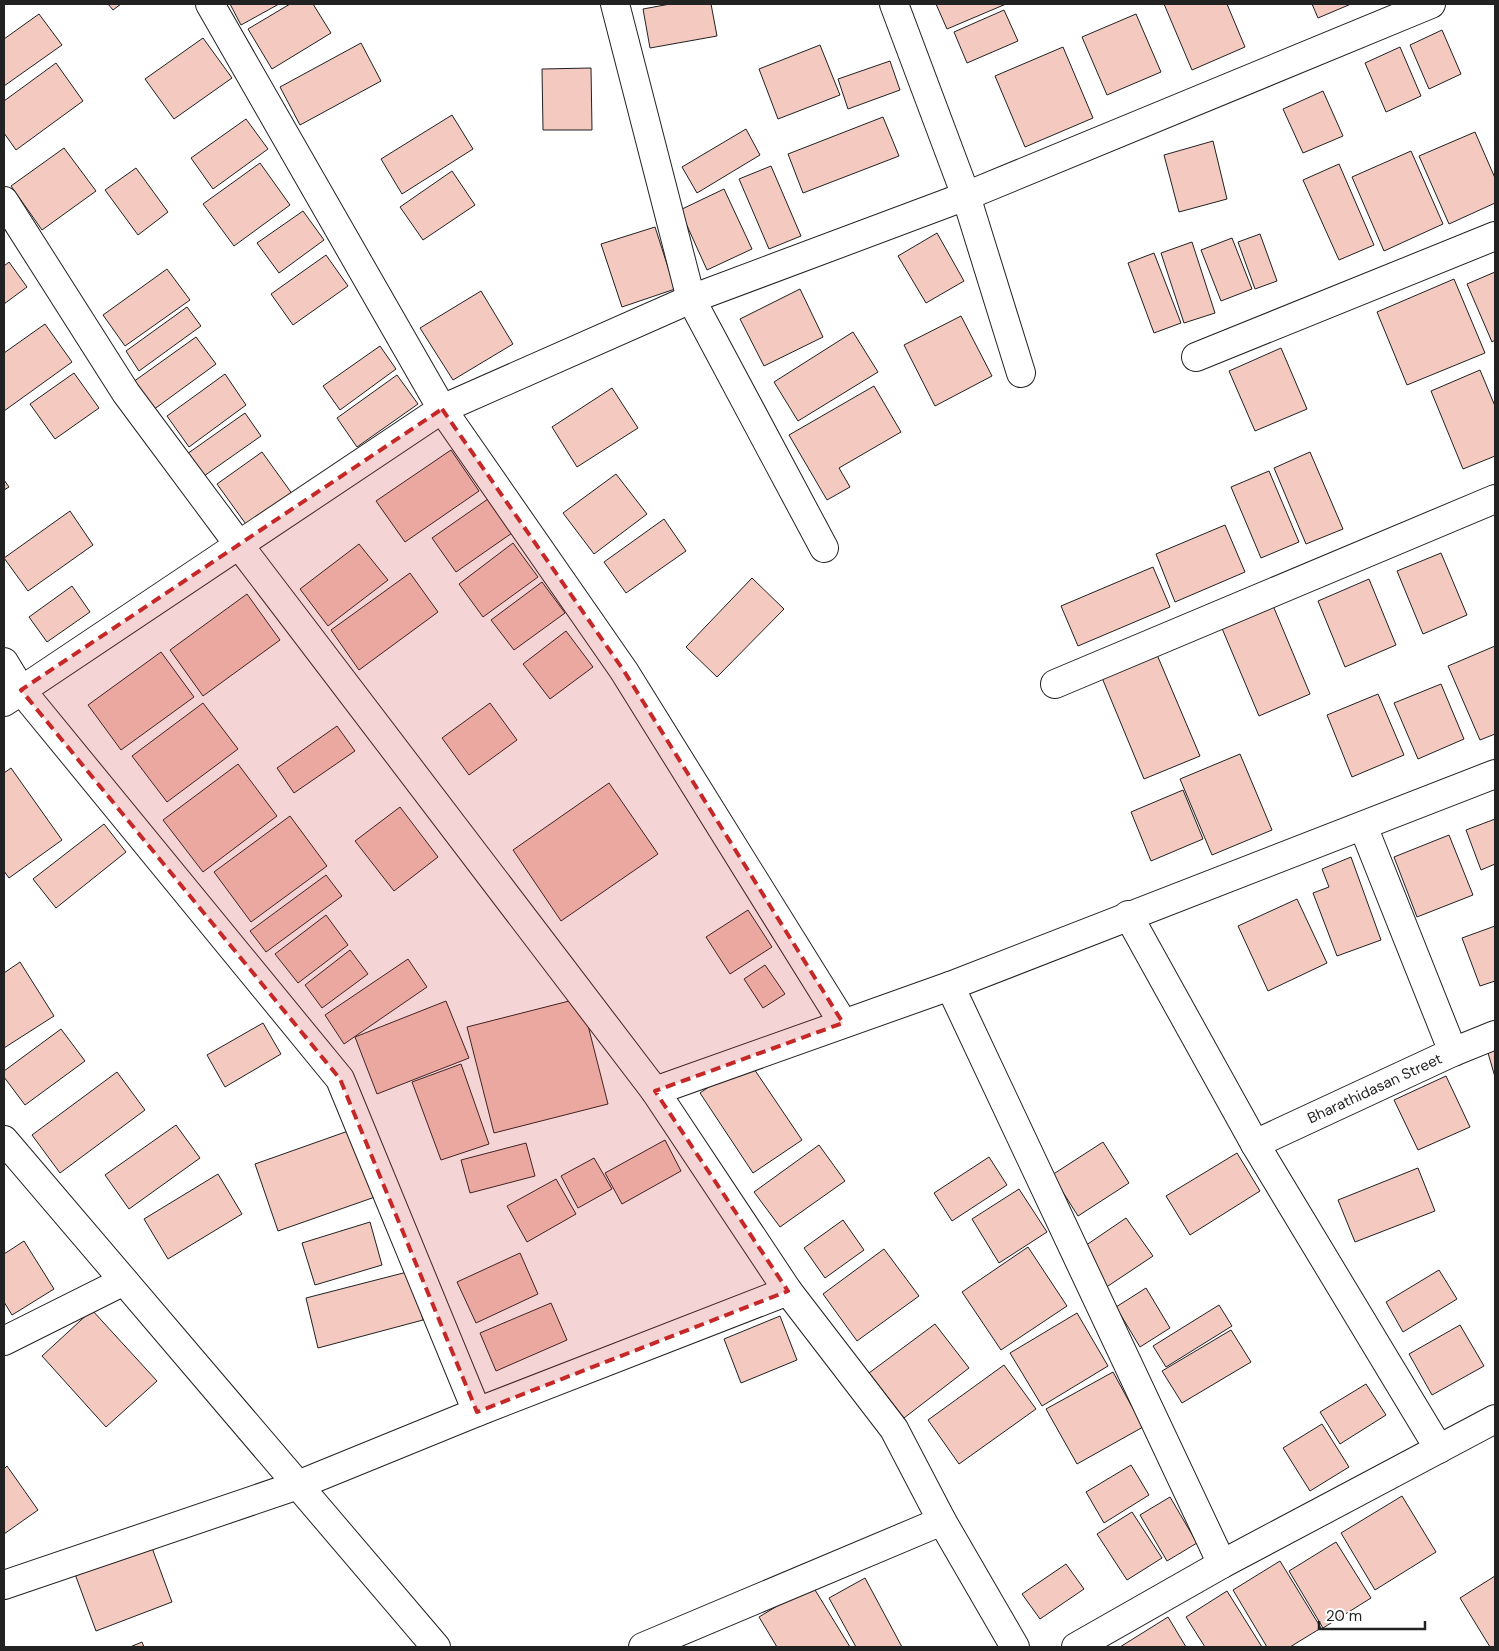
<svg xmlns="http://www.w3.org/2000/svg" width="1499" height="1651" font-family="'DM Sans',sans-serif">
<rect width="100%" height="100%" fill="#fff"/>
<g fill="#f3c9c0" stroke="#222">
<path d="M108,4H121L113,10Z"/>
<path d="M230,4H279L241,25Z"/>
<path d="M290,4H313L331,33L272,69L248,29Z"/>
<path d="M670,4H711L717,36L650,48L643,9Z"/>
<path d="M936,4H1006L947,29Z"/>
<path d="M1164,4H1227L1245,47L1192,70Z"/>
<path d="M1312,4H1351L1318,18Z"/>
<path d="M1004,10L1018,41L967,63L954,32Z"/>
<path d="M39,14L62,45L4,86V39Z"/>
<path d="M1136,14L1161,72L1107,95L1082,37Z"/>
<path d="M1442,30L1461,74L1429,89L1410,45Z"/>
<path d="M203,38L232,78L174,119L145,79Z"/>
<path d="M361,43L381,81L300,125L280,87Z"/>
<path d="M820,45L840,95L778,119L759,69Z"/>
<path d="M1063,47L1093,118L1025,147L995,76Z"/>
<path d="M1400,47L1421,96L1386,112L1365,63Z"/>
<path d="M890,61L900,90L848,109L838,79Z"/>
<path d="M56,63L83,101L16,150L4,133V101Z"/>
<path d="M591,68L592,130H543L542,69Z"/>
<path d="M1323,91L1343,136L1303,153L1283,109Z"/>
<path d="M452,115L473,149L402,194L381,159Z"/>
<path d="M883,117L899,156L803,193L788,154Z"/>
<path d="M246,119L268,149L213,189L191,158Z"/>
<path d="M746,129L760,155L697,193L682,167Z"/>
<path d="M1475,132L1495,178V203L1449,224L1419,156Z"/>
<path d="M1213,141L1227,199L1179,212L1164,155Z"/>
<path d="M64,148L96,191L42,230L11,186Z"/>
<path d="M1411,151L1443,224L1384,251L1352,177Z"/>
<path d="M260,163L290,205L234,246L203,204Z"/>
<path d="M1339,164L1374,245L1339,260L1303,180Z"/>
<path d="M771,166L801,236L769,249L739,179Z"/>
<path d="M136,168L168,212L138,235L105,190Z"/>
<path d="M452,171L475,205L423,240L400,207Z"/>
<path d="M724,189L752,249L707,270L680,210Z"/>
<path d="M303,211L324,240L279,273L257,243Z"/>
<path d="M655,227L675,289L622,307L601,244Z"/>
<path d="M937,233L964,281L926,303L898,256Z"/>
<path d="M1260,234L1277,281L1255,289L1238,242Z"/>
<path d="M1232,238L1252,289L1221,301L1201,250Z"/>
<path d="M1192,242L1215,313L1184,323L1161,253Z"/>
<path d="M1154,253L1181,323L1154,333L1128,263Z"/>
<path d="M326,255L348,286L293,325L271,294Z"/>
<path d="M9,262L27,287L4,304V266Z"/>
<path d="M167,269L190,300L125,346L103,315Z"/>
<path d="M1495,272V340L1492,342L1467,284Z"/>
<path d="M1454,279L1485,353L1407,385L1377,312Z"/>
<path d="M800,289L823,337L764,366L740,319Z"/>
<path d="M481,291L513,344L453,380L420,328Z"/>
<path d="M187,307L201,326L139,371L126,351Z"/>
<path d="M961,316L992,376L935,406L904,345Z"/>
<path d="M45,324L72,362L4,411V353Z"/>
<path d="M853,332L878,372L798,421L774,382Z"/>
<path d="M196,337L216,364L153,410L133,382Z"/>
<path d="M380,346L396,369L340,410L323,386Z"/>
<path d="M1281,348L1307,409L1255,431L1229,371Z"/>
<path d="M1480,370L1495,406V456L1463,469L1431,391Z"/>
<path d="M74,373L99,408L55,439L30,404Z"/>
<path d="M225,374L246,405L189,447L167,416Z"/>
<path d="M397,375L418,404L357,447L337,418Z"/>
<path d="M874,386L901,432L839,468L850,487L827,500L789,435Z"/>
<path d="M612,388L638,428L577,467L552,427Z"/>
<path d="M245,413L261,436L204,476L187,454Z"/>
<path d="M451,450L479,491L405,542L376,501Z"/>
<path d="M262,452L293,495L248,527L217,484Z"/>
<path d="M1310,452L1343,529L1306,544L1274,468Z"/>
<path d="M1269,471L1299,542L1261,558L1231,487Z"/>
<path d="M616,474L647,514L594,554L563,513Z"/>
<path d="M4,480L9,487L4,490Z"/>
<path d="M488,499L512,533L456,572L432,538Z"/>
<path d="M70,511L93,545L28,591L4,558Z"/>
<path d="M664,519L686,551L626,593L604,562Z"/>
<path d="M1225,525L1245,572L1175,602L1156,554Z"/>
<path d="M513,543L538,577L483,617L459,584Z"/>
<path d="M359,544L388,580L328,626L300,589Z"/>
<path d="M1441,553L1467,615L1423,634L1397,571Z"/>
<path d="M1153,567L1170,607L1078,646L1061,606Z"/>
<path d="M410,573L438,612L359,670L331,630Z"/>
<path d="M752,578L784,609L717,677L686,647Z"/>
<path d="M1369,579L1396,645L1345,667L1318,601Z"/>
<path d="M542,582L565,613L514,650L491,620Z"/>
<path d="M72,586L90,612L47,642L29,617Z"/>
<path d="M247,594L280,640L203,696L170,650Z"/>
<path d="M1269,596L1310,694L1259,716L1218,619Z"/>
<path d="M566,631L593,667L550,699L523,664Z"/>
<path d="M1495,646V734L1480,740L1448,666Z"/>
<path d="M1155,650L1200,756L1144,779L1100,673Z"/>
<path d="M161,652L194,697L121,750L88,705Z"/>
<path d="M1441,684L1464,739L1418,759L1394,703Z"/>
<path d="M1378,694L1404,755L1352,777L1327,715Z"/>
<path d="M203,703L238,749L167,802L132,756Z"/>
<path d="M490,703L517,740L469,775L442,738Z"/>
<path d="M337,726L355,751L294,793L277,768Z"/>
<path d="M1240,754L1272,830L1212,855L1180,779Z"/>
<path d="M238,764L277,816L203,872L163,820Z"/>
<path d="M11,768L62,840L9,878L4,871V773Z"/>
<path d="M609,783L658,854L561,921L513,850Z"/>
<path d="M1183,790L1203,839L1151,861L1131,812Z"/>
<path d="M400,807L438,857L394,891L355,841Z"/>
<path d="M290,816L327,866L251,922L214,872Z"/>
<path d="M1495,819V864L1481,870L1466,830Z"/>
<path d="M104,824L126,852L56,908L33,879Z"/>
<path d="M1449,835L1473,895L1417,917L1394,857Z"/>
<path d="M1351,857L1381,940L1337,956L1313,893L1329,887L1322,869Z"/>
<path d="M326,875L342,896L266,952L250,931Z"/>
<path d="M1297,899L1327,963L1268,991L1238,926Z"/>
<path d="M748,910L772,947L730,974L706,937Z"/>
<path d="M326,915L348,945L298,983L275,954Z"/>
<path d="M1495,926V981L1480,986L1462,938Z"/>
<path d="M350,950L368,974L322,1008L305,985Z"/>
<path d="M408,959L427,987L344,1044L325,1015Z"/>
<path d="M20,962L54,1016L4,1048V973Z"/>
<path d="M765,965L785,994L763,1008L744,979Z"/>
<path d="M581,998L608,1104L494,1133L467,1027Z"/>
<path d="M446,1001L469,1058L377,1094L355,1037Z"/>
<path d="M263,1023L281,1054L225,1087L207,1055Z"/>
<path d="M61,1029L85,1061L25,1105L4,1077V1071Z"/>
<path d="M1495,1050V1077L1488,1053Z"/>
<path d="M748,1060L802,1140L753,1173L700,1093Z"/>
<path d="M461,1064L489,1144L441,1160L412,1082Z"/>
<path d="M117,1072L145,1110L60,1173L32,1135Z"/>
<path d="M1446,1076L1470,1127L1418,1150L1394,1100Z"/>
<path d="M176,1125L200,1158L129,1209L105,1175Z"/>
<path d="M351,1130L375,1197L278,1231L255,1164Z"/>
<path d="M665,1140L681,1171L622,1204L605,1173Z"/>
<path d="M1103,1142L1129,1183L1078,1216L1052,1175Z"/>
<path d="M526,1143L535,1176L470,1193L461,1160Z"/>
<path d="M819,1145L845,1181L780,1227L754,1192Z"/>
<path d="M1237,1153L1260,1191L1190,1235L1166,1196Z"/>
<path d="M989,1157L1007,1185L952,1221L934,1193Z"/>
<path d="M594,1158L612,1189L578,1208L561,1176Z"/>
<path d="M1418,1168L1435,1211L1355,1242L1338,1200Z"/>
<path d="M218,1174L242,1214L168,1259L144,1219Z"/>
<path d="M556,1179L576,1214L527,1242L507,1206Z"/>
<path d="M1019,1189L1047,1232L999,1263L972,1219Z"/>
<path d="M1126,1218L1153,1256L1105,1288L1079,1250Z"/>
<path d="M843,1220L864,1250L825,1278L804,1248Z"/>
<path d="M370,1222L382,1265L315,1285L302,1243Z"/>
<path d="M24,1241L54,1289L12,1315L4,1302V1254Z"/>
<path d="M1028,1247L1067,1306L1001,1350L962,1292Z"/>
<path d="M884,1249L919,1296L857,1341L823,1294Z"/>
<path d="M520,1253L538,1294L476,1323L457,1282Z"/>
<path d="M1439,1270L1457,1299L1403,1332L1386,1302Z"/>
<path d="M411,1271L423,1320L318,1348L306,1298Z"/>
<path d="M1146,1288L1170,1328L1140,1347L1116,1307Z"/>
<path d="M551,1303L567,1340L496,1371L480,1333Z"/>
<path d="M1219,1305L1232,1326L1166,1367L1153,1346Z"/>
<path d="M92,1310L157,1381L106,1427L42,1356Z"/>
<path d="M1077,1313L1108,1366L1042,1406L1010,1353Z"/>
<path d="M780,1316L797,1360L741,1383L724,1339Z"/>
<path d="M935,1324L969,1368L904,1418L869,1373Z"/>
<path d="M1460,1325L1484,1366L1432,1395L1409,1354Z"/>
<path d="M1231,1330L1251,1362L1182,1403L1162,1371Z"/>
<path d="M1004,1365L1036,1409L959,1464L928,1420Z"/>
<path d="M1113,1372L1143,1427L1077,1464L1046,1409Z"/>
<path d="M1366,1384L1386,1415L1340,1444L1320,1412Z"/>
<path d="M1322,1424L1349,1467L1310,1491L1283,1448Z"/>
<path d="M1131,1465L1149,1495L1104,1523L1086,1492Z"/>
<path d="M7,1466L38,1510L4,1534V1469Z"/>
<path d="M1402,1496L1436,1552L1375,1590L1341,1533Z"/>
<path d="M1170,1497L1197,1543L1167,1561L1140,1515Z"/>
<path d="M1132,1512L1162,1558L1127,1580L1097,1534Z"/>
<path d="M148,1537L172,1602L96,1631L72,1566Z"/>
<path d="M1336,1542L1371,1598L1323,1628L1289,1571Z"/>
<path d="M1280,1561L1321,1628L1290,1647H1267L1233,1590Z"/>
<path d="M1066,1564L1084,1589L1040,1619L1022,1594Z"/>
<path d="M1495,1576V1647H1490L1460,1598Z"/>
<path d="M865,1578L902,1647H856L829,1598Z"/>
<path d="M812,1585L850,1647H777L759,1617Z"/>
<path d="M1227,1591L1262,1647H1205L1186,1617Z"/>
<path d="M1168,1617L1186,1647H1120Z"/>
<path d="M142,1642L144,1647H130Z"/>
</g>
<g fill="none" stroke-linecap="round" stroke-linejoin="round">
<g stroke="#222" stroke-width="30">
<g id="street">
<path d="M210,4L442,409L624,671L843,1023"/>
<path d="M615,4L691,299L824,548"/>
<path d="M894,4L966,196L1021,373"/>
<path d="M4,201L126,393L239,545L655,1091L788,1291L894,1429L942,1521L1015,1647"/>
<path d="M1196,357L1495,236"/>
<path d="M4,662L21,690L340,1079L477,1412"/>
<path d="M1055,684L1495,499"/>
<path d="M4,702L442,409L691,299L966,196L1431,4"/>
<path d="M1363,826L1453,1052"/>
<path d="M1128,915L1255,1144L1439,1449"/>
<path d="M950,986L1222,1564"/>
<path d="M655,1091L950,986L1495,774"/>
<path d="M4,1140L436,1647"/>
<path id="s1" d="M1255,1144L1453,1052L1495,1035"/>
<path d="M4,1341L124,1281"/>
<path d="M4,1585L298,1485L477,1412L788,1291"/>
<path d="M643,1647L942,1521"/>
<path d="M1076,1647L1222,1564L1495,1419"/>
</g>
</g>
<use href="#street" stroke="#fff" stroke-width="28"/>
</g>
<path fill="#c62828" fill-opacity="0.2" stroke="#c62828" stroke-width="4" stroke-dasharray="10 6" stroke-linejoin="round" d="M442,409L624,671L843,1023L655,1091L788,1291L477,1412L340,1079L21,690Z"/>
<g text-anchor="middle" stroke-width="4" stroke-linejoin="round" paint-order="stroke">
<g font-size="15" fill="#222" stroke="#fff">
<text dy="5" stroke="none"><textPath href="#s1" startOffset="132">Bharathidasan Street</textPath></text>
</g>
</g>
<rect width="1499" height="1651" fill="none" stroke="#222222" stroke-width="10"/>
<path d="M1319 1621v8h106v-8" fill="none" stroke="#222222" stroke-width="2.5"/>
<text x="1326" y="1621" font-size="15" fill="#222222" stroke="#ffffff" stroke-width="4" paint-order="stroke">20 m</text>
</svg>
